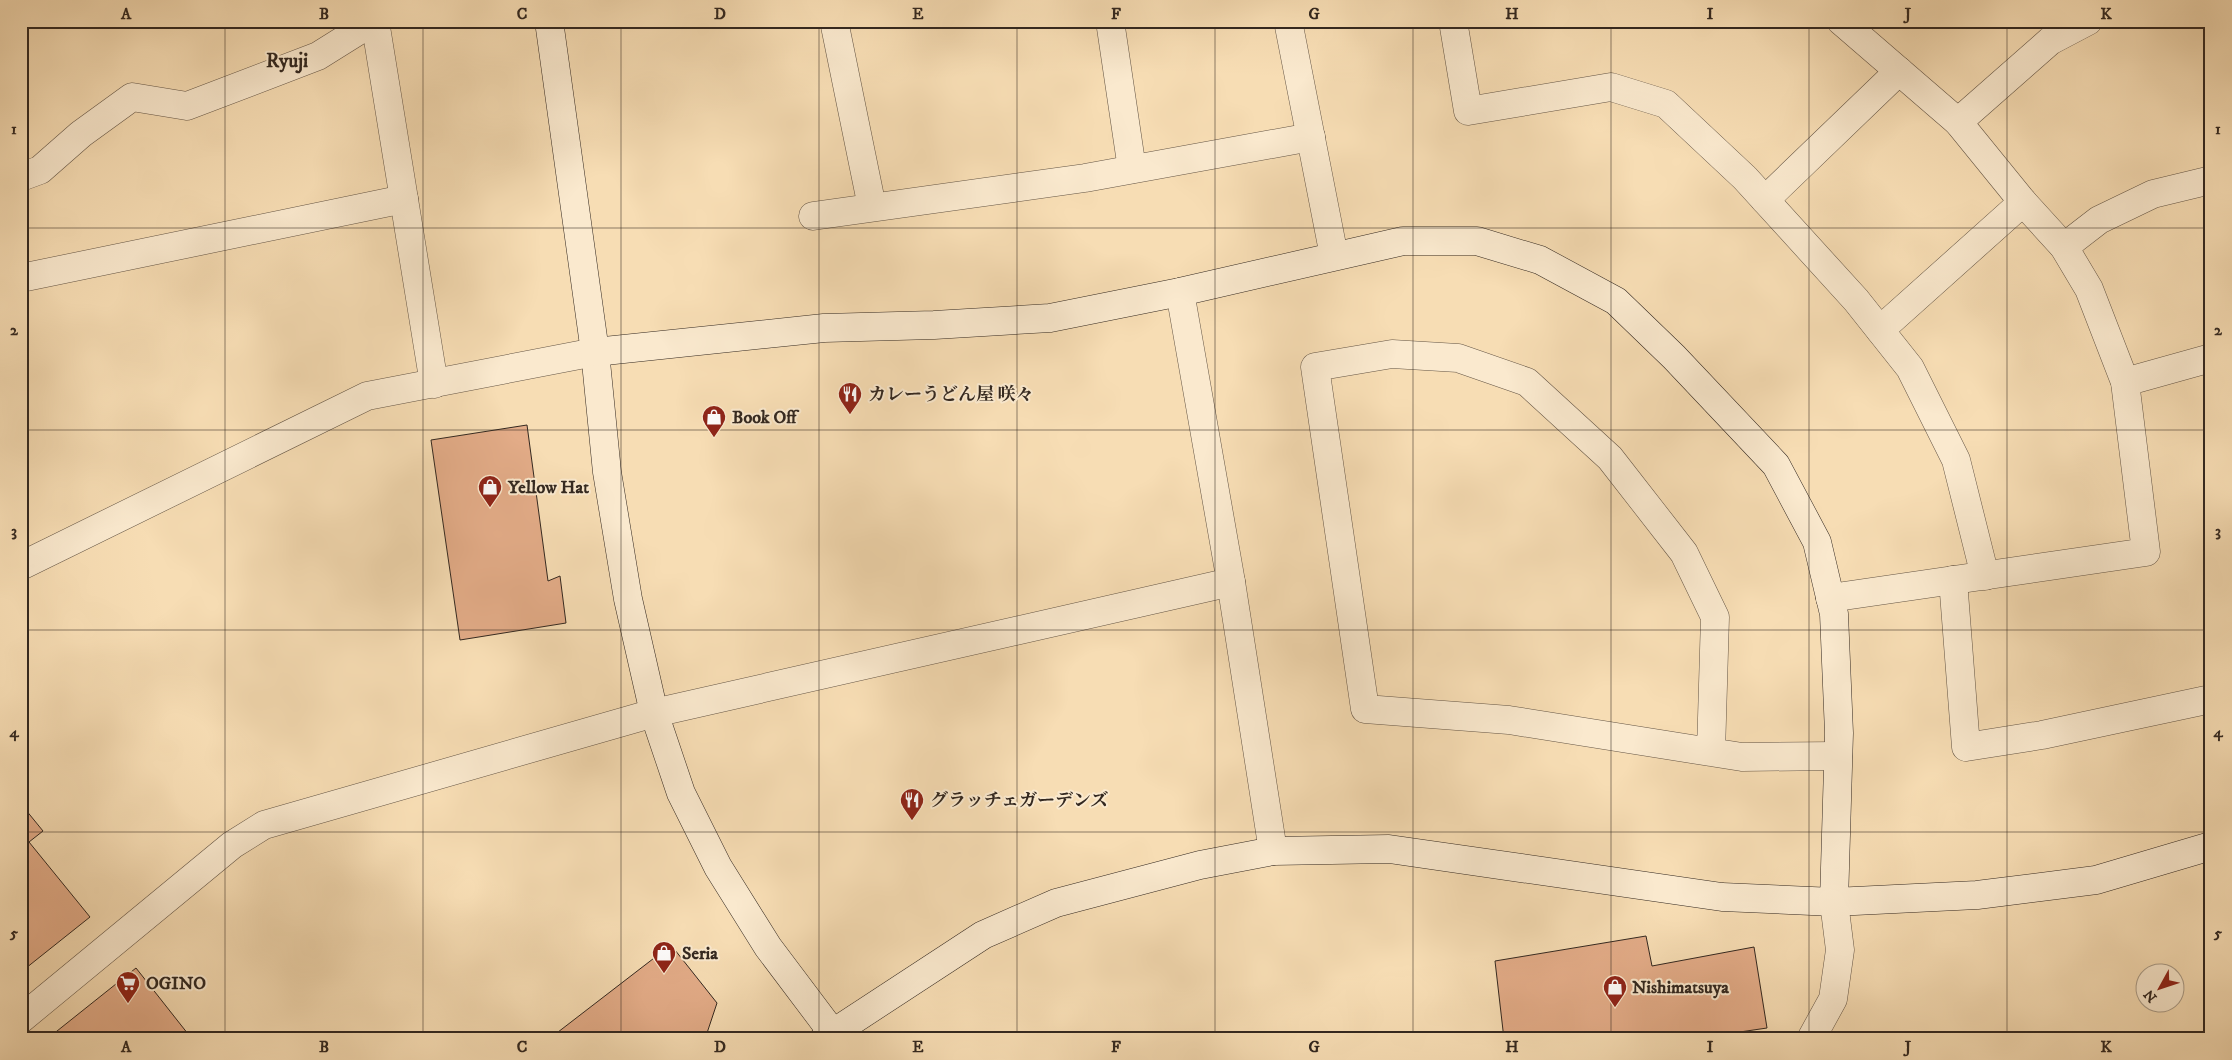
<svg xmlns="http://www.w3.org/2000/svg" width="2232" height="1060" font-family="'IM FELL DW Pica','Noto Serif JP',serif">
<rect width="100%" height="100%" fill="#f7ddb4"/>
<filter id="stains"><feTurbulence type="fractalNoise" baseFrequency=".004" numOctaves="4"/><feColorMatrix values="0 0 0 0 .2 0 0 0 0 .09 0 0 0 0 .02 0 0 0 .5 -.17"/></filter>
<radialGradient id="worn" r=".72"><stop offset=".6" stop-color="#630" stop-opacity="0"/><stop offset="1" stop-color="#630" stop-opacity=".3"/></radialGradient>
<g fill="#e3ac88" stroke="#332820">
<path d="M527,425L548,581L560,576L566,623L460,640L431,440Z"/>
<path d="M21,804L43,831L29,842L90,917L21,972Z"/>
<path d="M1646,936L1652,966L1754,947L1767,1028L1692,1039H1504L1495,961Z"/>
<path d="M671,945L717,1003L705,1039H549Z"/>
<path d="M136,968L192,1039H47Z"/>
</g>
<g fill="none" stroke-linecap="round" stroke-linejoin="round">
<g stroke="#645545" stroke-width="29">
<g id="street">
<path d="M375,21L434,384"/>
<path d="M834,21L872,207"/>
<path d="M1110,21L1132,169"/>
<path d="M1288,21L1334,256"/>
<path d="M1453,21L1468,111L1611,87L1666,104L1745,178L1856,300L1910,368L1956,460L1985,576"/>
<path d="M1958,122L2050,41L2088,21"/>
<path d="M21,177L40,170L81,134L132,97L187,106L318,56L374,21"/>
<path d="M1765,200L1899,71"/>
<path d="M813,216L1085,178L1311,137"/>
<path d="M2064,247L2099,220L2153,194L2211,180"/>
<path d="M21,278L404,199"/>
<path d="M1180,292L1231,582L1273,851"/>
<path d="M1880,330L2023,202"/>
<path d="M2125,382L2211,358"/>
<path d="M21,566L367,396L595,352"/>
<path d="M1953,580L1966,747L2042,735L2211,699"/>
<path d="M1830,598L2146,552L2125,382L2089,289L2064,247L2023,202L1958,122L1841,21"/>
<path d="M1711,752L1715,617L1684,553L1610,458L1527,382L1458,358L1392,354L1315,367L1365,709L1509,720L1742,757L1838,756"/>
<path d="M21,1019L232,845L264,825L654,713L1231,582"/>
<path d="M1811,1039L1833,999L1840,950L1834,902"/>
</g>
</g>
<g stroke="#332820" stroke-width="29">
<g id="secondary">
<path d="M549,21L595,352L607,472L628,599L654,713L681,793L718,867L768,947L832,1032"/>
<path d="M595,352L824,328L934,325L1050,318L1180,292L1403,241H1477L1540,260L1616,301L1674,357L1776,465L1817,542L1834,614L1839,733L1834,902"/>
<path d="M824,1039L983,935L1056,903L1200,865L1273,851L1389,849L1722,897L1834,902L1977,895L2096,880L2211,846"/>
</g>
</g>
<use href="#street" stroke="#fae9ce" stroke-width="28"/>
<use href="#secondary" stroke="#fae9ce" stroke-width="28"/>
</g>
<path fill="none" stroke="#332820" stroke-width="1" stroke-opacity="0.55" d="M225,21V1039M423,21V1039M621,21V1039M819,21V1039M1017,21V1039M1215,21V1039M1413,21V1039M1611,21V1039M1809,21V1039M2007,21V1039M21,228H2211M21,430H2211M21,630H2211M21,832H2211"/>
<defs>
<g id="restaurant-pin" transform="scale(1.25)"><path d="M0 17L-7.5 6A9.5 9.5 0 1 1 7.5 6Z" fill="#8f2418" stroke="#fae9ce"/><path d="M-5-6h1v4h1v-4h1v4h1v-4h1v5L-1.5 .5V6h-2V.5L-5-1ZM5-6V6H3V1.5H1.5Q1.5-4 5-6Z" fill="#fff"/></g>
<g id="shop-pin" transform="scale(1.25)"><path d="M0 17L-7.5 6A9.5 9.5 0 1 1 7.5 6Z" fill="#8f2418" stroke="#fae9ce"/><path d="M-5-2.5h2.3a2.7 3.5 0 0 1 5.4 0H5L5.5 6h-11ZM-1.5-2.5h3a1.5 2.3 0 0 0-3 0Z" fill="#fff"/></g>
<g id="supermarket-pin" transform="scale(1.25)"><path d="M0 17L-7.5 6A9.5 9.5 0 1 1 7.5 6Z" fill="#8f2418" stroke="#fae9ce"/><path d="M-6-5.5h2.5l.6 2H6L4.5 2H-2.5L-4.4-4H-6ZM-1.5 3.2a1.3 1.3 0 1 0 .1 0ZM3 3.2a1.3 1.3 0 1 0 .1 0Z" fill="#fff"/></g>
</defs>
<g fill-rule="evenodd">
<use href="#restaurant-pin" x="850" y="394"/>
<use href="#shop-pin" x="714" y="417"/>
<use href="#shop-pin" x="490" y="487"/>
<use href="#restaurant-pin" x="912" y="800"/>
<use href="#shop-pin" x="664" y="953"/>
<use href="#supermarket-pin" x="128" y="983"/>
<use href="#shop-pin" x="1615" y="987"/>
</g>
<g text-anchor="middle" stroke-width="4" stroke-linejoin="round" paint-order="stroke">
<g font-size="18" font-weight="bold" fill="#332820" stroke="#fae9ce" text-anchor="start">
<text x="868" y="400">カレーうどん屋 咲々</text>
<text x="732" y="423">Book Off</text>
<text x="508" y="493">Yellow Hat</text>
<text x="930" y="806">グラッチェガーデンズ</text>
<text x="682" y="959">Seria</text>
<text x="146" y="989">OGINO</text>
<text x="1632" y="993">Nishimatsuya</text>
</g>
<g font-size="20" font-weight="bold" fill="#332820" stroke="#fae9ce">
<text x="287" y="67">Ryuji</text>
</g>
</g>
<rect width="2232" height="1060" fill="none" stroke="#f7ddb4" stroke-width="55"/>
<g transform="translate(2160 988) rotate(230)"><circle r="24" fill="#fae9ce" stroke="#aa9c88"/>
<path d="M0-4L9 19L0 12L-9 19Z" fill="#8f2418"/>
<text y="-8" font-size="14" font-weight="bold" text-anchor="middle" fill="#332820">N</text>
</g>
<rect x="28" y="28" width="2176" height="1004" fill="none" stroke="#332820" stroke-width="2"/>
<g font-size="16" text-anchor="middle" font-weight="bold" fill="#332820">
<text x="126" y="19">A</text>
<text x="324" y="19">B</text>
<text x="522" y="19">C</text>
<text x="720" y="19">D</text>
<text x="918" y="19">E</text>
<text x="1116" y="19">F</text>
<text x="1314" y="19">G</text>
<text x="1512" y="19">H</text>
<text x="1710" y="19">I</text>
<text x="1908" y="19">J</text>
<text x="2106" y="19">K</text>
<text x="14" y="134">1</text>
<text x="2218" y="134">1</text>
<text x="14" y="335">2</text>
<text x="2218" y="335">2</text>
<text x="14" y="536">3</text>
<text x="2218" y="536">3</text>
<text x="14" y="737">4</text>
<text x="2218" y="737">4</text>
<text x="14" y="938">5</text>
<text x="2218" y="938">5</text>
<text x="126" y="1052">A</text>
<text x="324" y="1052">B</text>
<text x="522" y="1052">C</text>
<text x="720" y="1052">D</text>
<text x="918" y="1052">E</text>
<text x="1116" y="1052">F</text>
<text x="1314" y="1052">G</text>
<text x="1512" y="1052">H</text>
<text x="1710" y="1052">I</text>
<text x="1908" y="1052">J</text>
<text x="2106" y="1052">K</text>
</g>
<rect width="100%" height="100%" filter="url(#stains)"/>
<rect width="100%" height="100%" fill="url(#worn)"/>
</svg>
